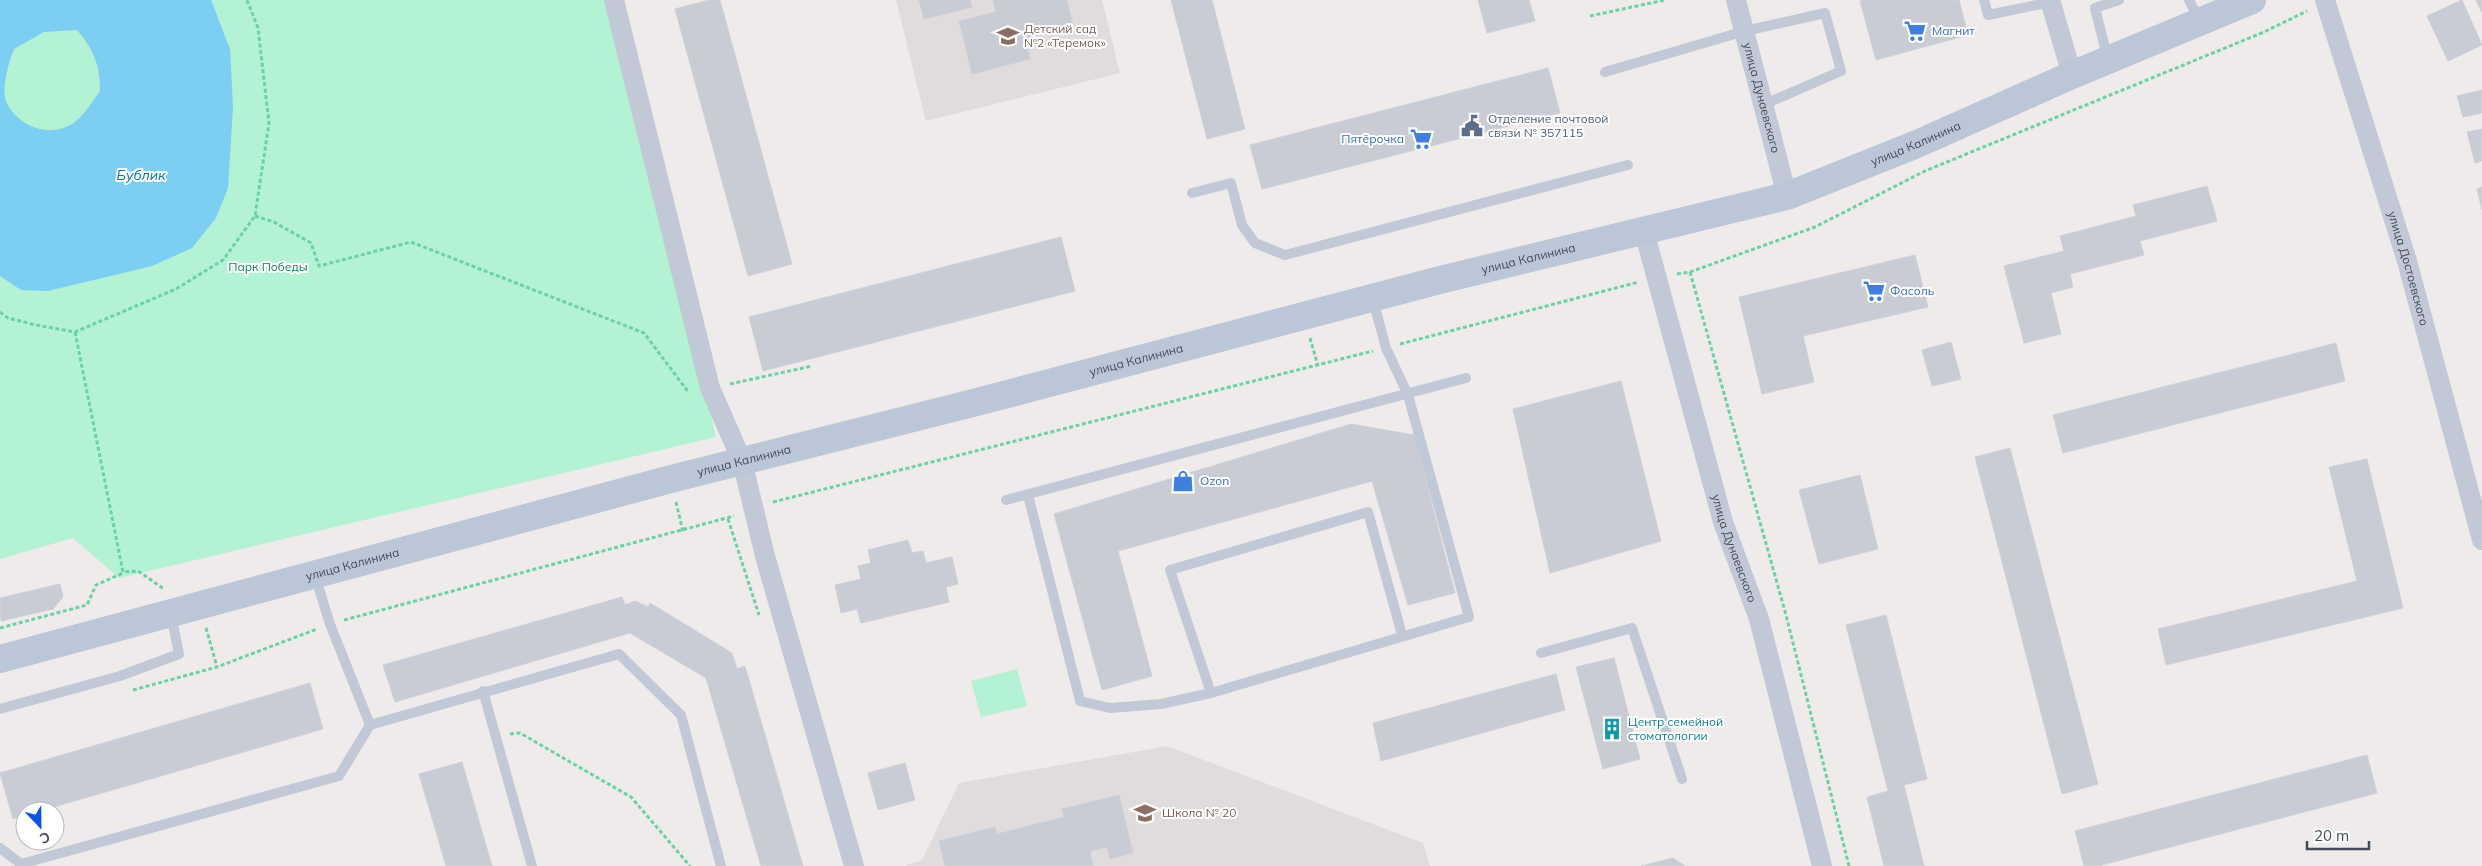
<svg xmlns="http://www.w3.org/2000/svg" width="2482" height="866" font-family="Mulish,sans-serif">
<rect width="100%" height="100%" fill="#efebeb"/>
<g fill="#e0dcdd">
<path d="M896,0H1102L1120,73L926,121Z"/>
<path d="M1167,746L1423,843L1430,866H905L922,860L959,783Z"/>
</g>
<g fill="#b3f2d2">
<path d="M0,0H613L716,437L119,578L73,538L0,559Z"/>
<path d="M1017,669L1027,706L981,717L971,681Z"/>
</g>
<path fill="#7ccef3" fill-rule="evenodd" d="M0,0H211L230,49L233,106L228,188L216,218L192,248L152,266L48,291L21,290L0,276ZM77,30C94,50 100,65 100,91C92,102 82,119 70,125C47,138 16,125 6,101C1,89 9,61 14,49L44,32Z"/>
<g fill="#c9ccd4" stroke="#ced0d8">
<path d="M709,0H720L792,264L748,276L675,9Z"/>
<path d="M919,0H970L972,7L924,19Z"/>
<path d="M993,0H1067L1073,26L1025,38L1030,59L972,74L959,21L996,12Z"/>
<path d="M1171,0H1212L1245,129L1207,139Z"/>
<path d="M1478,0H1529L1535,21L1487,33Z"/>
<path d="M1866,0H1959L1968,35L1876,60L1860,1Z"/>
<path d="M2462,0L2482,45L2448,61L2427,16Z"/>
<path d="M2476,0H2482V13Z"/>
<path d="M1548,68L1560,113L1262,189L1250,145Z"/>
<path d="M2482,90V113L2463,117L2457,96Z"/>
<path d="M2482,129V161L2475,163L2467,132Z"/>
<path d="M2207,186L2217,221L2140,241L2144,255L2070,274L2073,287L2051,293L2061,334L2024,343L2004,266L2064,251L2060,236L2136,216L2133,205Z"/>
<path d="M2482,187V210L2477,189Z"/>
<path d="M1061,237L1075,291L763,371L749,317Z"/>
<path d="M1915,255L1928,307L1803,336L1814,382L1762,394L1739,297Z"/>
<path d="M1951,342L1961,379L1932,386L1922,350Z"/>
<path d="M2336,343L2345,381L2063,453L2053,415Z"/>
<path d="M1621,381L1661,541L1550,573L1513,409Z"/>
<path d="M1351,424L1414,435L1455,593L1408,605L1372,481L1118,551L1152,676L1102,690L1054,514Z"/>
<path d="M2010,448L2098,784L2062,794L1975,457Z"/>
<path d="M2367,459L2403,608L2166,665L2158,629L2357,581L2329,467Z"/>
<path d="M1860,475L1878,549L1819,564L1799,490Z"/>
<path d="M908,540L912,553L923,551L926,563L952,557L958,584L946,587L949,602L861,623L857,609L841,613L835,585L861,579L858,566L871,563L868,550Z"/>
<path d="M60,584L63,597L53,609L1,621L0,598Z"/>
<path d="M622,597L625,605L635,601L648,607L650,603L732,653L737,669L745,666L803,866H761L706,678L630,633L395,702L383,665Z"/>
<path d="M1886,615L1927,779L1904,785L1924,866H1884L1867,797L1888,791L1846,625Z"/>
<path d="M1614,658L1640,759L1603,769L1576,667Z"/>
<path d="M1556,674L1565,710L1381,761L1373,723Z"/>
<path d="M310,683L323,729L40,811H25V815L13,819L0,773Z"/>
<path d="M2367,755L2377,793L2098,866H2084L2075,831Z"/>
<path d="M462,762L492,866H446L419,774Z"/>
<path d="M905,763L915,800L878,810L868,773Z"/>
<path d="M1119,795L1133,853L1110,859L1107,847L1090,851L1093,866H945L939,841L995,827L997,834L1064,817L1062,809Z"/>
<path d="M1673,858L1685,866H1641Z"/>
</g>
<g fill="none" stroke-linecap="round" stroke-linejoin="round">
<g stroke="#69d2aa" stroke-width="3" stroke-dasharray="4 2.5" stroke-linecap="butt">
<path d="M1590,16L1665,0"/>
<path d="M255,216L274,222L311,243L319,266L411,242L644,333L689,393"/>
<path d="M1690,272L1786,615L1849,866"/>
<path d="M1677,274L1690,272L1815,227L1925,171L2264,32L2307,11"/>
<path d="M0,312L8,318L36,325L75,332L176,289L223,260L255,216L269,123L258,28L247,0"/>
<path d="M75,332L123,572L138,571L164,589"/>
<path d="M1310,338L1318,366"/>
<path d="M1400,344L1639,282"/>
<path d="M730,384L812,366"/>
<path d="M676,502L683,532"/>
<path d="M773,502L1373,351"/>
<path d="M728,519L759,615"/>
<path d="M344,620L734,516"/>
<path d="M0,628L87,605L96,585L123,573"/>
<path d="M206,628L217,667"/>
<path d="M133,690L217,667L317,629"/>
<path d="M510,734L520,733L631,797L690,866"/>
</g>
<g stroke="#c0c9d5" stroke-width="10">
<path d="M1984,0L1988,15L2051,2"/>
<path d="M2189,0L2200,21"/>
<path d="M2108,60L2095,8L2119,0"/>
<path d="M1605,72L1745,31L1825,13L1841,71L1765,104"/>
<path d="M1192,193L1231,183L1242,225L1255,243L1285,255L1628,165"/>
<path d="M1028,495L1080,701L1110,708L1161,704L1211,693L1469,617L1408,395L1386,348L1373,300"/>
<path d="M1006,500L1466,378"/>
<path d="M315,576L330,624L370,725"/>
<path d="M1541,653L1632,628L1682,779"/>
<path d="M483,691L532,866"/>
<path d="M1211,693L1170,570L1368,512L1402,635"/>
<path d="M0,709L120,676L179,654L171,614"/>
<path d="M0,848L21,864L339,776L370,725L619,654L681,715L721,866"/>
</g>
<g stroke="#c0c9d5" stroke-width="20">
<path d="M614,0L710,388L742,461L765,556L854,866"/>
<path id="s1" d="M1736,0L1787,196"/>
<path d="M2050,0L2072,75"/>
<path id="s2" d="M2325,0L2407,261L2482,540"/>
<path id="s3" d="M1644,231L1723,522L1759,619L1822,866"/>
</g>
<path stroke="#bbc6d7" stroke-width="28" id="s4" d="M0,659L671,479L977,402L1440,280L1787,196L1917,144L2072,75L2252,0"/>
</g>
<defs>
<g id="supermarket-bare" transform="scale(1.725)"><path d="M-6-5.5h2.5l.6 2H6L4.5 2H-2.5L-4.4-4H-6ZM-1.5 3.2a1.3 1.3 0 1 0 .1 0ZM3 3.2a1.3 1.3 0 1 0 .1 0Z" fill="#3f7fe0" stroke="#fff" stroke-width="2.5" paint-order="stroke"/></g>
<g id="school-bare" transform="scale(1.725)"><path d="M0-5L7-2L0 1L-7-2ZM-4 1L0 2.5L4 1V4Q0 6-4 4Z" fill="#8d6e63" stroke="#fff" stroke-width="2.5" paint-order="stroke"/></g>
<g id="civic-bare" transform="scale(1.725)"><path d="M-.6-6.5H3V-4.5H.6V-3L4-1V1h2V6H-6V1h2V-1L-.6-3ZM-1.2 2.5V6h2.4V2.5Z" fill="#5c6f8a" stroke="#fff" stroke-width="2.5" paint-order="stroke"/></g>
<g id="shop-bare" transform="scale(1.725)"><path d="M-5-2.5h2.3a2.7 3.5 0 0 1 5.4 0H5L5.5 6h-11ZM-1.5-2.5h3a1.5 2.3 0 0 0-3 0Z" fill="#3f7fe0" stroke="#fff" stroke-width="2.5" paint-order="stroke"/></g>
<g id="building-bare" transform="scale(1.725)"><path d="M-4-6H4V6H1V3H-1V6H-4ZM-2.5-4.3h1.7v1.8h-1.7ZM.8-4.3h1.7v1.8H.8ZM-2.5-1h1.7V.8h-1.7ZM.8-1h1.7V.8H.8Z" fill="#0f9aa8" stroke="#fff" stroke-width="2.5" paint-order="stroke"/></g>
</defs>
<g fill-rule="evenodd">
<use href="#supermarket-bare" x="1915" y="31"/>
<use href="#school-bare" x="1008" y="36"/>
<use href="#civic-bare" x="1472" y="126"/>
<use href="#supermarket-bare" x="1421" y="139"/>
<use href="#supermarket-bare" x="1874" y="291"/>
<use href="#shop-bare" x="1183" y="481"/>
<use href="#building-bare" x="1612" y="729"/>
<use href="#school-bare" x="1145" y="813"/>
</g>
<g text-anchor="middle" stroke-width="4" stroke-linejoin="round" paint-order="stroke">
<g font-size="12" fill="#785e54" stroke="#fff" text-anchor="start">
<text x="1024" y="33">Детский сад<tspan x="1024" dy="14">№2 «Теремок»</tspan></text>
<text x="1162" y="817">Школа № 20</text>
</g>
<g font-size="12" fill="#366cbe" stroke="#fff" text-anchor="start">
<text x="1932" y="35">Магнит</text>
<text x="1404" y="143" text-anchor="end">Пятёрочка</text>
<text x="1890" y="295">Фасоль</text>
<text x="1200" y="485">Ozon</text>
</g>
<g font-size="12" fill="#424c5a" stroke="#fff">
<text dy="4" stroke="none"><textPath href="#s1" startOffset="101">улица Дунаевского</textPath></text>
<text dy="4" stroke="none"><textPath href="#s4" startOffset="1985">улица Калинина</textPath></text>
<text dy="4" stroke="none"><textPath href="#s4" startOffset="1580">улица Калинина</textPath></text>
<text dy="4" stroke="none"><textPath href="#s2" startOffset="281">улица Достоевского</textPath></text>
<text dy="4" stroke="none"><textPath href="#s4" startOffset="1175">улица Калинина</textPath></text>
<text dy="4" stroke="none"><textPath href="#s4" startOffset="770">улица Калинина</textPath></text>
<text dy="4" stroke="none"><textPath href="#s3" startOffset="330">улица Дунаевского</textPath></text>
<text dy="4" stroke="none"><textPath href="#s4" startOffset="365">улица Калинина</textPath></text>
</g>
<g font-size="12" fill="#4e5e75" stroke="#fff" text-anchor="start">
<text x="1488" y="123">Отделение почтовой<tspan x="1488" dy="14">связи № 357115</tspan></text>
</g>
<g font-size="12" fill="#0e8053" stroke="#fff">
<text x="268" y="271">Парк Победы</text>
</g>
<g font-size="12" fill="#0d838f" stroke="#fff" text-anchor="start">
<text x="1628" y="726">Центр cемейной<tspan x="1628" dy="14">cтоматологии</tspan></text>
</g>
<g font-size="14" font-style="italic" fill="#0078af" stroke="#fff">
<text x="141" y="180">Бублик</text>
</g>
</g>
<g transform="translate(40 826) rotate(158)"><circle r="24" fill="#ffffff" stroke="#b3b7bd"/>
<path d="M0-4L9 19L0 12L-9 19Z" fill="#0953ea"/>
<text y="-8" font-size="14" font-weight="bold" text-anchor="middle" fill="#424c5a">С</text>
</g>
<path d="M2307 841v8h62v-8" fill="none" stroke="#424c5a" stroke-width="2.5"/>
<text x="2314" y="841" font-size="15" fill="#424c5a" stroke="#ffffff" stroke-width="4" paint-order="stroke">20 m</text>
</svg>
